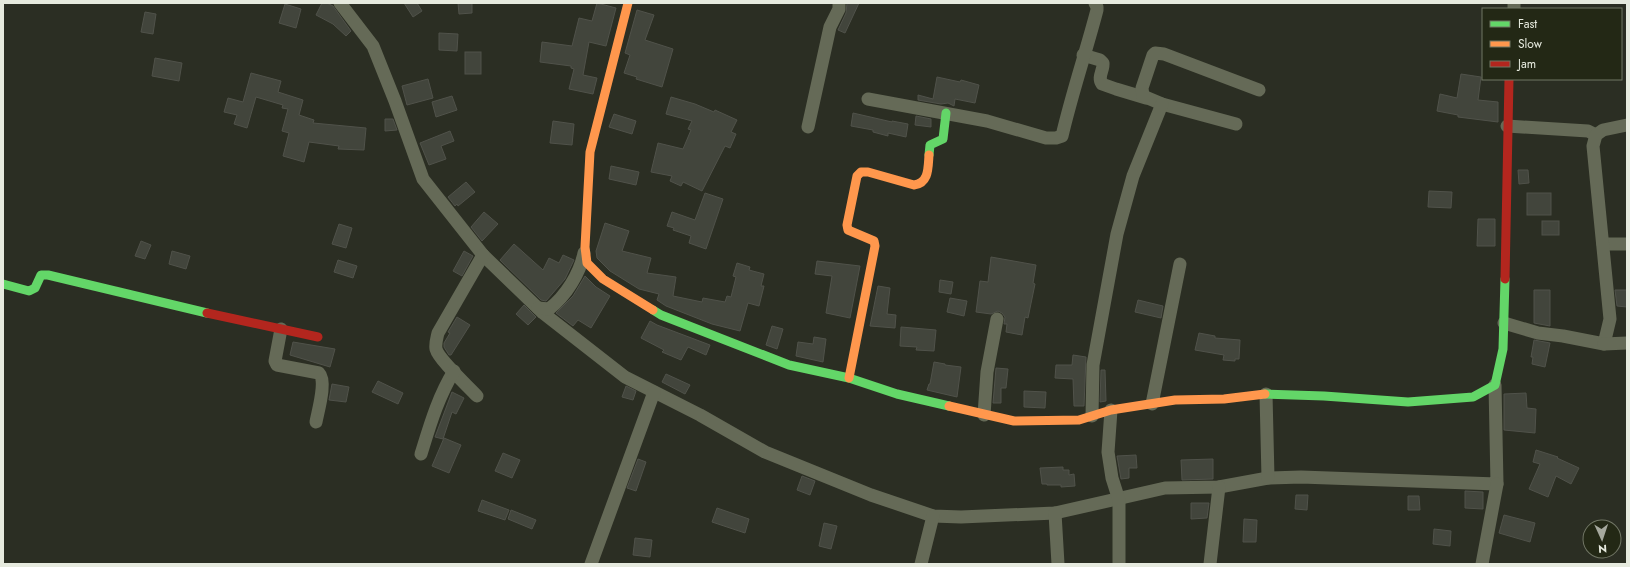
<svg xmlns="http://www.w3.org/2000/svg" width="1630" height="567" font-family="Jost,sans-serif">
<rect width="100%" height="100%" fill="#2b2e23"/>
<g fill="#42453c" stroke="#50524a">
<path d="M322,3H327L333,6L351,31L346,36L333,24L316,15Z"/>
<path d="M404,3H417L422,11L413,17Z"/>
<path d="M458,3H472V13L459,14Z"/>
<path d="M597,3L616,8L606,46L589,42L583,75L597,78L593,94L569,89L574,69L571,68V66L540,62L542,42L572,46L579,18L592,21Z"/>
<path d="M847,3H859L845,33L838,30L846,13Z"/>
<path d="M285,4L301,9L296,28L279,23Z"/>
<path d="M637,10L654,15L645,40L673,49L662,87L636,79L637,77L624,73L630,55L625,53Z"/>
<path d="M145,12L156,14L153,34L141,32Z"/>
<path d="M439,33L458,34L457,51L439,50Z"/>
<rect x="465" y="52" width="16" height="22"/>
<path d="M155,58L182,63L179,81L152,76Z"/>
<path d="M251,73L281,81L278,92L303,100L299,115L314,120L313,123L366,128L364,150L338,149L339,146L309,142L304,162L283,156L289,133L282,131L288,109L282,108L283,105L256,97L247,128L234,124L237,115L224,112L228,98L243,102Z"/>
<path d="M1461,74L1481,77L1478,100L1498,102V122L1458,117V115L1437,111L1440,94L1457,98Z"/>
<path d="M937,77L960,82L961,80L979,85L975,103L955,99L954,106L948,103L941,104L918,100V95L933,99Z"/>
<path d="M428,79L433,98L407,105L402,86Z"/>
<path d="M452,96L457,110L436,117L432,102Z"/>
<path d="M671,97L695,104L714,112L715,110L737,120L731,132L736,134L730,148L725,146L702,191L683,182L681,186L670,181L672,176L651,172L658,143L683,149L691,130L688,129L692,121L666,114Z"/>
<path d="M853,113L892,122V121L908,124L906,137L888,133V136L873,132V130L851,126Z"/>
<path d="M614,114L636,121L632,134L609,127Z"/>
<path d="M916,116L931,119V127L915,125Z"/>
<path d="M385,119H393L397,130L385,131Z"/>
<path d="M553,121L574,124L572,145L550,143Z"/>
<path d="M450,131L454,141L441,146L446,159L429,165L420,143Z"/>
<path d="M611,166L639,172L636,185L609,179Z"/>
<path d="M1518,170H1528L1529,183L1519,184Z"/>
<path d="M466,182L475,192L458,206L457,204L455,206L448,197Z"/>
<path d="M1429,191L1452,192L1451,208L1428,207Z"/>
<path d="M705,193L723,199L706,249L689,243L691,236L673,230L674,228L667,226L672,212L695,220Z"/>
<rect x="1527" y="193" width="24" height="22"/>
<path d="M484,212L498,224L482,241L471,227Z"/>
<path d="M1478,219H1495V246H1477Z"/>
<rect x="1542" y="221" width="17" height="14"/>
<path d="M605,223L629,231L622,251L651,258L647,273L676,277L673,296L702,302L703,298L725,302L727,296L731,297L736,277L733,276L737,263L750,267L749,270L764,274L761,286H764L759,306L748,303L740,331L712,324L666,306L657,300L659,294L639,289L610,271L597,258L596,251Z"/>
<path d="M339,224L352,228L346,248L332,244Z"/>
<path d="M141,241L151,245L145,259L135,256Z"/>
<path d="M514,244L543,270L549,258L559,263L563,255L574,260L565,279L546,301L541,300L500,260Z"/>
<path d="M172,251L190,256L186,269L169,264Z"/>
<path d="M464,251L473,256L462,276L453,271Z"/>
<path d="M991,257L1036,265L1033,283L1035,284L1028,318L1025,317L1022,335L1006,332L1007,324H1004L1005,317L1002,313L998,311L991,314L976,312L980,281L988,282Z"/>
<path d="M338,260L357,266L353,278L334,272Z"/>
<path d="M817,261L860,266L850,318L826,313L832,276L815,274Z"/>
<path d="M585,276L596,287L610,296L591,328L578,320L573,326L556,313L573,296Z"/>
<path d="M940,280L953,282L951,294L939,292Z"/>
<path d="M878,286L890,288L887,314L896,315L895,328L870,326Z"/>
<path d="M1534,290H1550V326L1534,323Z"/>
<path d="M1615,290H1627V307L1617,306Z"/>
<path d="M950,298L967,301L964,316L947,312Z"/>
<path d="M1138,300L1163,306L1161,318L1135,312Z"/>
<path d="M524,305L536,317L528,325L516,314Z"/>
<path d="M457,317L470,325L451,355H449L444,347V343L450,333L448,332Z"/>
<path d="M650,321L657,325L710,345L706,355L688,347L681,360L662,352L664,350L641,338Z"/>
<path d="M772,326L783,329L777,349L766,345Z"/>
<path d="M901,327L936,330L934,351L916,350L917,347L900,346Z"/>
<path d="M1199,333L1215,336V338L1240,340L1239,359H1235V361L1223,360L1224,355L1195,350Z"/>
<path d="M814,337L826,339L823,362L796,356L798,342L813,344Z"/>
<path d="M1534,340L1550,343L1545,367L1532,364L1533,357H1531Z"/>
<path d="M293,342L335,349L330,367L290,355Z"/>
<path d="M1073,355L1086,357L1084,406H1074L1073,379L1055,378L1056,365H1072Z"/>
<path d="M934,362L945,364V365L961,367L957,397L927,390L929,384H930Z"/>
<path d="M996,368L1008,369L1006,388H1001V403H993Z"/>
<path d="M1101,370H1105L1106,401L1100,402Z"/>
<path d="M666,374L690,385L685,394L662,382Z"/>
<path d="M378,381L403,393L398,404L372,392Z"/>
<path d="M332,384L349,387L346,402L329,400Z"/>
<path d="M626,386L636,391L633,400L622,397Z"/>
<path d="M1024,391L1046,392L1045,408L1024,407Z"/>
<path d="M452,392L464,398L456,414L452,412L443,439L435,437Z"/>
<path d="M1526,393L1527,408L1536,409L1535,433L1504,430V394Z"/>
<path d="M444,438L461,445L449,473L432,466Z"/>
<path d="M1536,450L1558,457L1557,458L1579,468L1571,484L1556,476L1548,497L1529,489L1540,464L1533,462Z"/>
<path d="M503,453L520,460L512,478L495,471Z"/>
<path d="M1136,455L1137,468H1129V478L1121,479L1117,456Z"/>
<path d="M638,459L646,462L636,491L627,488Z"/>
<path d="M1213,459V479L1182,480L1181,460Z"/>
<path d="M1063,467V470H1069V475L1074,474L1075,486L1061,487V485H1047V484H1042L1040,468Z"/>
<path d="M802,476L815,481L810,495L797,490Z"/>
<path d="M1465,491L1483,492V509L1465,508Z"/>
<path d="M1296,495H1308L1307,510L1295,509Z"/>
<path d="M1408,496H1419L1420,510H1408Z"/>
<path d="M482,500L509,510L505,520L478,511Z"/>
<path d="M1191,503H1209L1207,518L1191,519Z"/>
<path d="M717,508L749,519L745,533L712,522Z"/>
<path d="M511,510L536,520L532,529L508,519Z"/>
<path d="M1504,515L1535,523L1530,542L1499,533Z"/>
<path d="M1244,519L1257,520L1256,542H1243Z"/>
<path d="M824,523L837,526L831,549L819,546Z"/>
<path d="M1434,529L1451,531L1450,546L1433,544Z"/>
<path d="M635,538L652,540L650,557L633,555Z"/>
</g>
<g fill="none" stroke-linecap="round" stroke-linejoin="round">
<g stroke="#656a57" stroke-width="13">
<path d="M340,3L373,46L395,101L423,179L483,255L543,313L625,377L700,415L765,452L871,495L933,516L961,517L1055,513L1165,488L1219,487L1268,478L1301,477L1497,484L1495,385"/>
<path d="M1514,9V3"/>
<path d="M1083,55L1100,60L1103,63C1104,70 1097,77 1102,84L1116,89L1146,98"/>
<path d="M868,99L987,121L1046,138H1056L1062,136C1072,93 1086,52 1097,10V7L1095,3"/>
<path d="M1236,124L1162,104L1143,96L1142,88L1153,55L1155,53L1164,54L1259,90"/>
<path d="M1507,126L1588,131L1596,135"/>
<path d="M808,127L830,27L839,9V3"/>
<path d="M1603,244H1627"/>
<path d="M538,308L549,309C566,296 580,273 584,253"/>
<path d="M1504,323L1538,333L1563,336L1604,344L1610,319L1593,146L1596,135L1603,130L1627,125"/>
<path d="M281,329L275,361L277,365L319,373C327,381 318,411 316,422"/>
<path d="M1604,344L1627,343"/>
<path d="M1266,394L1268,478"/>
<path d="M477,396C468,386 439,360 436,349C435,343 437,338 438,333L483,255"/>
<path d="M1152,404L1180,264"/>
<path d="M1111,410L1108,452L1112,478L1119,500V564"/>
<path d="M984,415L987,372L997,319"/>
<path d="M1092,416L1093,365L1117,234L1133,176L1162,104"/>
<path d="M421,454C430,425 438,397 454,371"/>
<path d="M1055,513L1058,564"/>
<path d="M591,564L654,392"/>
<path d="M921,564L933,516"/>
<path d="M1210,564L1219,487"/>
<path d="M1482,564L1497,484"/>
</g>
<g stroke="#63d668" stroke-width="9">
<path d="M929,155L930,145L943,139L946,113"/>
<path d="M3,284L29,291L35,288L41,275H48L207,313"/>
<path d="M653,310L661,315L789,365L849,378L897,394L949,406"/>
<path d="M1265,394L1324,396L1408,402L1473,397L1495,385L1503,349L1505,279"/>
</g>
<g stroke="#ff974d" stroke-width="9">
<path d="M628,3L590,152L585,247L587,263L603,279L653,310"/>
<path d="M849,378L875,246L874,241L848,230L847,225L857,176L861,172H868L914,185C929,183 928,168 929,155"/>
<path d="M949,406L1014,421L1079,420L1111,410L1175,400L1224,399L1265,394"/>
</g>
<g stroke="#b3261e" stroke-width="9">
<path d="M1505,279L1509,79"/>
<path d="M207,313L318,337"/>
</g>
</g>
<rect width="1630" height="567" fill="none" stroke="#e6eade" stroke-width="8"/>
<rect x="1482" y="8" width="140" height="72" fill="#232815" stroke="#717665"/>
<rect x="1490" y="21" width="20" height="6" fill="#63d668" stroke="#717665"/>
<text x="1518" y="28" font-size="12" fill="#e6eade">Fast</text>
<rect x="1490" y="41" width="20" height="6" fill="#ff974d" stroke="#717665"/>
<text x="1518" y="48" font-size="12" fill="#e6eade">Slow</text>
<rect x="1490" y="61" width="20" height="6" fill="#b3261e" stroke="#717665"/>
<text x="1518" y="68" font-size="12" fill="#e6eade">Jam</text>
<g transform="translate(1602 539) rotate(177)"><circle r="19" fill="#232815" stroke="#717665"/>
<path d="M0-3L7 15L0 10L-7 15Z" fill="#a5a89d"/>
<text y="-6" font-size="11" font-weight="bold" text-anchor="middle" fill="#e6eade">N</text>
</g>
</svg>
